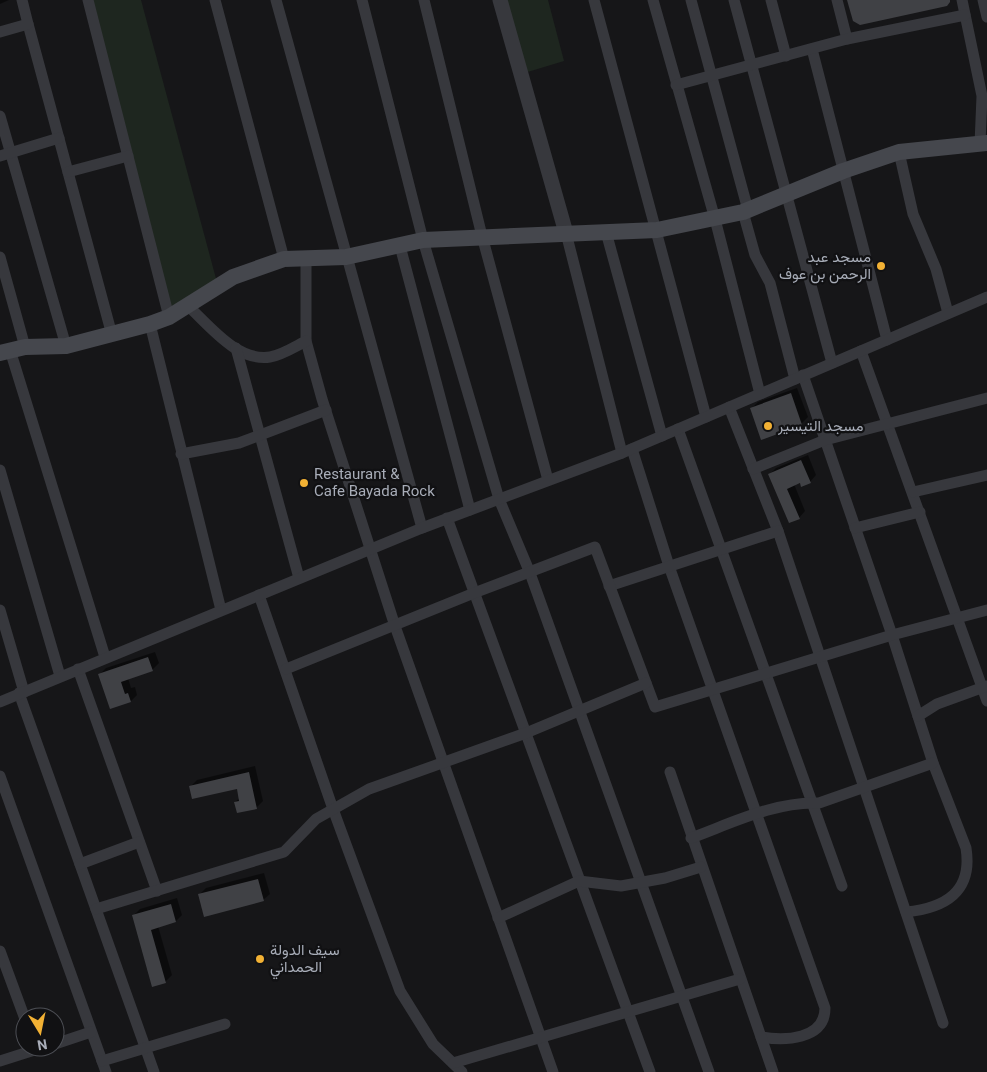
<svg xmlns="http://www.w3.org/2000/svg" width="987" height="1072" font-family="Roboto,Vazirmatn,sans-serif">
<rect width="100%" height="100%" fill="#161618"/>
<g fill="#1e261f">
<path d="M88,0H141L218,286L169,317Z"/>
<path d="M500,0H548L564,61L521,74Z"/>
</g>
<g fill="#0007">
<path d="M0,0H9L0,4Z"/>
<path d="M797,388L808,417L801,424L751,409L758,402Z"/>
<path d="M808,455L816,475L810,482L794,484L805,511L799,518L770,474L776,468Z"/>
<path d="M155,652L159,663L152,670L128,678L131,688L135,687L137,695L131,701L100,674L106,668Z"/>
<path d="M255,766L263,801L257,807L235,802L240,798L237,787L191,786L197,780Z"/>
<path d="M264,873L270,894L263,900L200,894L206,888Z"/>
<path d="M177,898L182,915L176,921L158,926L172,975L165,982L134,915L140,909Z"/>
</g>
<g fill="#404145">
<path d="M847,0H950V2L947,6L860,25L853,21Z"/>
<path d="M791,393L802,425L761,440L750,408Z"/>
<path d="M801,460L811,483L801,487L800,483L787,489L800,519L789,523L768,474Z"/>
<path d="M148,657L153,671L121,682L125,694L128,693L131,702L110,709L98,674Z"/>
<path d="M249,772L257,809L237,813L234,802L239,801L237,789L192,799L189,786Z"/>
<path d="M258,879L264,901L204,917L198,894Z"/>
<path d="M171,904L176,922L151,930L166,983L152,987L132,915Z"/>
</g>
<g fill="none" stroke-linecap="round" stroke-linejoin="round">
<g stroke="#37383d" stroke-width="11">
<path d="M88,0L169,317"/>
<path d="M215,0L284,259"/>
<path d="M276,0L422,528"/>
<path d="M362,0L423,240L499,499L530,573L709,1072"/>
<path d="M424,0L482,236L548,480"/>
<path d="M594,0L706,417"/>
<path d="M653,0L715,219L760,394"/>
<path d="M691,0L748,210"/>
<path d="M734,0L832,363"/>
<path d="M771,0L786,56"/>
<path d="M837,0L847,39"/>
<path d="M962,0L982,96L980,144"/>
<path d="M983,0L987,17"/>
<path d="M28,24L112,335"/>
<path d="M0,32L28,24L22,0"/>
<path d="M812,49L887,340"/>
<path d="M676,85L847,39L965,15"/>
<path d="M0,116L66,346"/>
<path d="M899,152L913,214L936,269L948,313"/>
<path d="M0,156L59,138"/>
<path d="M68,172L128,156"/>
<path d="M743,212L755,255L770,283L795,379"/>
<path d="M606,232L662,436"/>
<path d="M566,233L622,453"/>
<path d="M400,246L470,510"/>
<path d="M0,257L25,347"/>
<path d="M306,258V341L322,399L395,626L553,1072"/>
<path d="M187,305C210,326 237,362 270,357C282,355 296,346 306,341"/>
<path d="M150,324L221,610"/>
<path d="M236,348L299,578"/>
<path d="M10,350L105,657"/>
<path d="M861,351L987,701"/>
<path d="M803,375L892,635L933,763L966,848C973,892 945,908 906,912"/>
<path d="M729,407L778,531L943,1023"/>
<path d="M678,429L842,886"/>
<path d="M632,449L669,566L825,1008C825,1040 784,1041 761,1037"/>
<path d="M181,454L239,443L326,410"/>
<path d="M753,469L825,440L987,398"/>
<path d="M0,470L60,676"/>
<path d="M913,492L987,475"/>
<path d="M447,518L650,1072"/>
<path d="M855,528L920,512"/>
<path d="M609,586L778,531"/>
<path d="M259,595L333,809L400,991L433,1044L462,1072"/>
<path d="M0,610L24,692"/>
<path d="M78,669L157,891"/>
<path d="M286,669L474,593L595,547L655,707L892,635L987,610"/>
<path d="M19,693L154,1072"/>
<path d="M0,702L422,528L622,453L987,297"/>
<path d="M918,716L937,704L987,686"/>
<path d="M670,772L773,1072"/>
<path d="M0,776L106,1072"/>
<path d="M691,838C732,823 776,801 819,803L933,763"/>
<path d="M80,864L139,842"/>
<path d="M96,909L284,852L316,819L369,789L526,733L646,683"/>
<path d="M498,918L579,881L621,886L665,878L701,867"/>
<path d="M0,951L25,1019"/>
<path d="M55,1044L91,1032"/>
<path d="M0,1061L44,1047"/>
<path d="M102,1061L225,1024"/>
<path d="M453,1063L740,979"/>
</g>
<path stroke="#37383d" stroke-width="15" d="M500,0L566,233"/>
<path stroke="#45474d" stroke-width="16" d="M0,353L25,347L66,346L150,324L169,317L233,277L284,259L346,257L423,240L657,230L743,212L843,171L899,152L987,143"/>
</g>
<g fill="#f2b134" stroke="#111113" stroke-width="2">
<circle cx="881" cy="266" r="5"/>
<circle cx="768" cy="426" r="5"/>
<circle cx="304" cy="483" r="5"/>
<circle cx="260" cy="959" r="5"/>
</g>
<g text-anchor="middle" stroke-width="4.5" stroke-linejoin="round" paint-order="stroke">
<g font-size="15" fill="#a8adb8" stroke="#111113" text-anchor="start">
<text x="871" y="262" text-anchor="end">مسجد عبد<tspan x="871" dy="17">الرحمن بن عوف</tspan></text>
<text x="778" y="431">مسجد التيسير</text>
<text x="314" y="479">Restaurant &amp;<tspan x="314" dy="17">Cafe Bayada Rock</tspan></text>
<text x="270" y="955">سيف الدولة<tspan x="270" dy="17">الحمداني</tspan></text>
</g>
</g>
<g transform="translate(40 1032) rotate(170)"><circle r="24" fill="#111113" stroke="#4d4f55"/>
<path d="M0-4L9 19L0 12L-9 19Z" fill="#f2b134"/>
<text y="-8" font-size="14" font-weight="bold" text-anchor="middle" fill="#a8adb8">N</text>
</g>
</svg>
